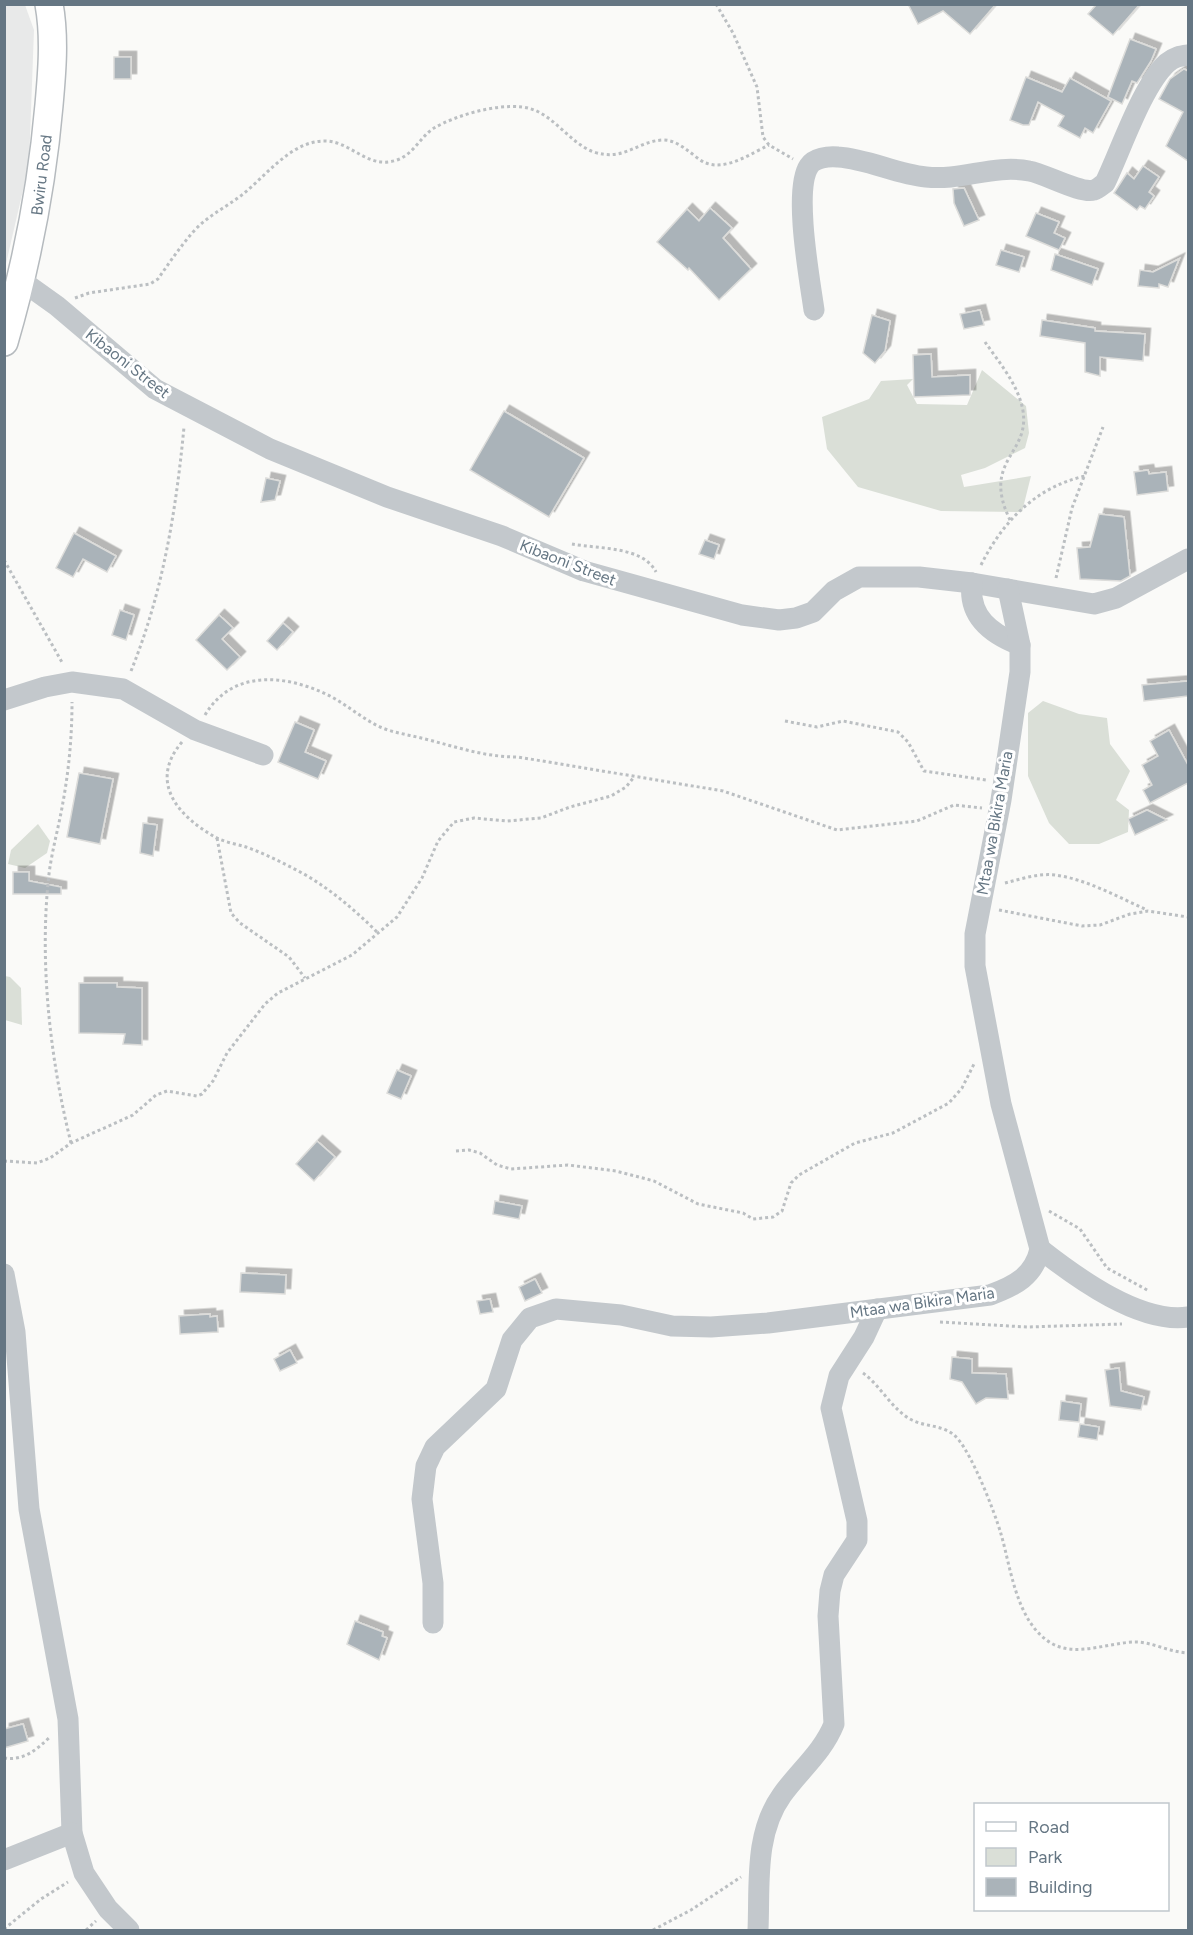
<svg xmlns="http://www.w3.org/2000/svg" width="1193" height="1935" font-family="Figtree,sans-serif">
<defs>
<filter id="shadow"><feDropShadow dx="5.5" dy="-5.5" stdDeviation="0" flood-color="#0004"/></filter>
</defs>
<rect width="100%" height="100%" fill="#fafaf8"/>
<path fill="#e8e9e9" d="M5,4L25,5L34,30L29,164L5,268Z"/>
<g fill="#dadfd7">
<path d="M982,370L1026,406L1029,433L1025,448L985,468L961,475L964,487L1031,476L1022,512L941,511L858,487L827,449L822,417L869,399L881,381L913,379L907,385L917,404L967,405Z"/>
<path d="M1043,701L1079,714L1107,718L1110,744L1130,771L1116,800L1129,810L1128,832L1099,844H1069L1049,823L1028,776V713Z"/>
<path d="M38,824L50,841L47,853L25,868L8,864L11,850Z"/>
<path d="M5,976L10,977L21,988L22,1025L5,1020Z"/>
</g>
<g fill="#aab3b9" stroke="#dcdcda" stroke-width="1.5" filter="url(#shadow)">
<path d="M908,4H996L970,34L943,11L918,24Z"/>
<path d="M1097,4H1140L1113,35L1088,14Z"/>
<path d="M1130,39L1156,49L1151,61L1137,83L1132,81L1122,104L1108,97Z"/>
<rect x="114" y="57" width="17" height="22"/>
<path d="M1184,69L1188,71V161L1166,146L1183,112L1159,99L1170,79Z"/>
<path d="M1026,77L1062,92L1070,78L1111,101L1093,133L1085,128L1080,138L1058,126L1064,116L1038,102L1029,125H1023L1010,120Z"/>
<path d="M1143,166L1159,177L1149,192L1154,196L1145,209L1140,206L1137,210L1114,193L1127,173L1134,179Z"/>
<path d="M964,188L979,220L964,226L954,203L953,189Z"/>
<path d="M710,208L732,228L723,238L751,269L719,300L689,268L688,270L657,242L687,209L699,221Z"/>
<path d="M1036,213L1059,222L1054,233L1065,238L1059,250L1026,236Z"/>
<path d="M1001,250L1024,257L1019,272L996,265Z"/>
<path d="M1055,254L1098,269L1092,285L1051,270Z"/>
<path d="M1179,259L1168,287L1159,284V288L1138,286L1140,270L1153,272Z"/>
<path d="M980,310L984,325L964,329L960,314Z"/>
<path d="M872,315L890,321L885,351L875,363L863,353Z"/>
<path d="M1042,320L1095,328V331L1145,334L1143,361L1100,357V376L1085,372V343L1040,336Z"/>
<path d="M931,354L932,377L970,375V395L914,397L913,355Z"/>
<path d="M504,411L584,458L549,517L470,470Z"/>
<path d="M1148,470L1149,474L1166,472L1168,491L1137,495L1134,472Z"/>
<path d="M266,478L280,481L275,500L261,502Z"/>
<path d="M1099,514L1124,517L1130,576L1121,581L1080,579L1077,548L1090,547Z"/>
<path d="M74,533L116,556L107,572L83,559L73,577L56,568Z"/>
<path d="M705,540L719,545L714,559L699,554Z"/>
<path d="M120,610L134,615L126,640L112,635Z"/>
<path d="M219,615L233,628L222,639L240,657L227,670L196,640Z"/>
<path d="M283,623L293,632L277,650L267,641Z"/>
<path d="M1188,681V696L1144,701L1142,685Z"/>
<path d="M295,722L314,730L305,752L326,761L318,779L278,762Z"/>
<path d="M1169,730L1188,765V783L1150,803L1143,790L1152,785L1142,765L1158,756L1150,741Z"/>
<path d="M79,773L113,779L100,844L67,837Z"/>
<path d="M1147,810L1167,820L1135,835L1128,819Z"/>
<path d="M143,823L157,825L153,856L140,853Z"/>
<path d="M13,872H29V881L61,887V894H13Z"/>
<path d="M79,983H117V987L142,988V1045L123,1044L125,1034L79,1033Z"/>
<path d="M397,1070L411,1076L401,1099L387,1093Z"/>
<path d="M317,1141L335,1157L314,1181L296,1164Z"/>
<path d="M495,1201L522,1206L519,1219L493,1214Z"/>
<path d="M241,1273L286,1275L285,1294L240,1292Z"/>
<path d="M535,1279L542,1293L525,1301L519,1287Z"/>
<path d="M490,1299L493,1312L480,1314L477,1301Z"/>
<path d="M210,1314V1317L217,1316L218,1332L180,1334L179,1316Z"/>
<path d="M290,1350L297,1363L280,1371L274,1359Z"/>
<path d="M952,1357L972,1359V1373L1006,1374L1008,1399L986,1398L976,1404L962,1382L950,1379Z"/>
<path d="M1119,1368L1121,1391L1144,1397L1141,1410L1110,1406L1105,1370Z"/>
<path d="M1061,1401L1081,1404L1079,1422L1059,1420Z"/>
<path d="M1080,1424L1099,1427L1097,1440L1078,1437Z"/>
<path d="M355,1621L383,1632L382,1636L387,1638L379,1660L347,1644Z"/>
<path d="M23,1724L28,1741L4,1748V1729Z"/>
</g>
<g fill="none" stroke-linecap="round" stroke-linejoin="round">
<g stroke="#b5babe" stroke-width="30">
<path id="major" d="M4,342C27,263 42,186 49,105C52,72 55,37 49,4"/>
</g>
<g stroke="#bbbfc2" stroke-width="3" stroke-dasharray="3 3" stroke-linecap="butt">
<path d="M716,4L733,33L757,87L763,137L769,145L793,159"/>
<path d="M75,298L89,293L150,284L158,279C169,263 180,247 193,232C208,215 227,207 243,194C267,175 292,140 326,141C352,142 368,170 397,160C414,154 420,137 434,128C457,115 495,104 522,107C552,110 568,143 594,152C624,162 637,141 663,140C673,140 680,145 687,150C693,154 700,161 706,163C726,171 752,153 769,145"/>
<path d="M985,342C999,362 1019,386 1023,411C1030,455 981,460 1010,520"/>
<path d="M572,544C598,549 643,546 656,572"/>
<path d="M4,560L63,664"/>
<path d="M981,565C1003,521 1036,487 1085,476"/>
<path d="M1056,578L1072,508L1103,427"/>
<path d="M131,671C163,592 176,511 184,427"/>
<path d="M205,715C232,670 283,674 326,694C345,703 361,718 380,727C394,733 410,735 425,739C457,747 484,757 518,757L723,791L837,830L917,821L954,805L982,808"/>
<path d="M785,721L817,727L843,721L898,732L908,742L924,771L986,780"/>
<path d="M182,742C148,782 178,816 215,837C224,842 236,844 246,847C266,854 285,864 304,874C333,891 356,911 379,934"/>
<path d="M217,838L231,913L240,923L289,957L305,978"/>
<path d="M1005,883C1021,879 1038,873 1055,875C1086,879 1118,897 1147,910"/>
<path d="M999,910L1082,926L1100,925L1130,914L1148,911L1188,917"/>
<path d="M71,1143C50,1059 39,961 49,874C52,850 59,826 63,802C69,769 72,736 72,702"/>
<path d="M456,1151L469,1150L480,1153L497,1165L511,1169L568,1165L616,1171L654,1181L698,1204L743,1213L753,1219L773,1217L782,1211L791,1183L799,1175L855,1143L893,1133L949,1103L962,1088L974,1064"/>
<path d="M4,1161L37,1163L50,1158L71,1143L133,1115L156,1095L167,1091L197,1096L202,1094L213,1081L227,1053L265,1004L278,993L352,955L397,917L422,878L438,841L454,822L474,818L507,821L541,818L570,807L611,796L626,787L634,777"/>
<path d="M1049,1211L1080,1229L1107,1268L1149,1291"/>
<path d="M940,1322L1027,1327L1122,1324"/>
<path d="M863,1373C881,1386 893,1411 912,1420C928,1428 945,1424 958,1439C973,1457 994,1510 1001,1534C1011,1568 1016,1622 1051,1643C1076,1658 1109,1642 1136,1642C1152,1642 1169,1652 1188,1653"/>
<path d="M4,1758C24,1761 36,1750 50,1737"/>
<path d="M4,1929L41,1899L68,1882"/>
<path d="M86,1930L96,1921"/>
<path d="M653,1930L691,1910L741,1877"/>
</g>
<g stroke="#c3c8cc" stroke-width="21">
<path d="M22,281L57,306L155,389L270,449L387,497L502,536L584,571L742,615L779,620L796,618L813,612L834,591L859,577H919L972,583L1094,604L1116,598L1188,559"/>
<path d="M814,310C810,281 793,190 809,166C814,158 828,156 838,157C868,159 896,174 926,177C962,181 994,164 1029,171C1046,174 1080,194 1094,190C1098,189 1102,185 1105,183C1121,150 1142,86 1167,63C1174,57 1180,56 1188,55"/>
<path d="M972,583C968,617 991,634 1020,645"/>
<path d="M4,700L45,687L72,682L123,689L195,730L263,755"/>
<path d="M1040,1249C1077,1278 1140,1324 1188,1317"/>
<path d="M4,1274L15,1332L29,1509L68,1719L72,1833L84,1873L108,1909L129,1930"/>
<path d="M433,1623V1583L422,1499L426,1466L435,1447L496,1389L512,1340L530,1318L556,1309L621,1315L672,1326L711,1327L768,1323L990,1295C1015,1286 1034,1276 1040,1249L1001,1104L975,966V934L1001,800L1020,672V645L1008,589"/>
<path d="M4,1860L72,1833"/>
<path d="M758,1930C760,1885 754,1834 782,1795C799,1771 823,1752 834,1724L828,1616L830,1591L834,1575L857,1540V1521L831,1408L839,1376L864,1337L877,1309"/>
</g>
<use href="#major" stroke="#fff" stroke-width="27"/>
</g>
<g text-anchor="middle" stroke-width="6" stroke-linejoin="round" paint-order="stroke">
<g font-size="16" fill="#657683" stroke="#fff">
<text transform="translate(41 175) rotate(-83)" y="6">Bwiru Road</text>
<text transform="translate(128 363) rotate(38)" y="6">Kibaoni Street</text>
<text transform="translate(568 562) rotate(21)" y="6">Kibaoni Street</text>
<text transform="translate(994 823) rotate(-80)" y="6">Mtaa wa Bikira Maria</text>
<text transform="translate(922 1302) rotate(-8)" y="6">Mtaa wa Bikira Maria</text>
</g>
</g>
<rect width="1193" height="1935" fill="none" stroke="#657683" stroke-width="12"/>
<rect x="974" y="1803" width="195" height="108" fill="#ffffff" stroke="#c1c8cd" stroke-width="1.5"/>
<rect x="986" y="1822" width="30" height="9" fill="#ffffff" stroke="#c1c8cd" stroke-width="1.5"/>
<text x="1028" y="1833" font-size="18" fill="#657683">Road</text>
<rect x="986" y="1848" width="30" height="18" fill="#dadfd7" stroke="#c1c8cd" stroke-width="1.5"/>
<text x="1028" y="1863" font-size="18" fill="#657683">Park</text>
<rect x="986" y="1878" width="30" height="18" fill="#aab3b9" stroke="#c1c8cd" stroke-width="1.5"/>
<text x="1028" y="1893" font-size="18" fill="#657683">Building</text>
</svg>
